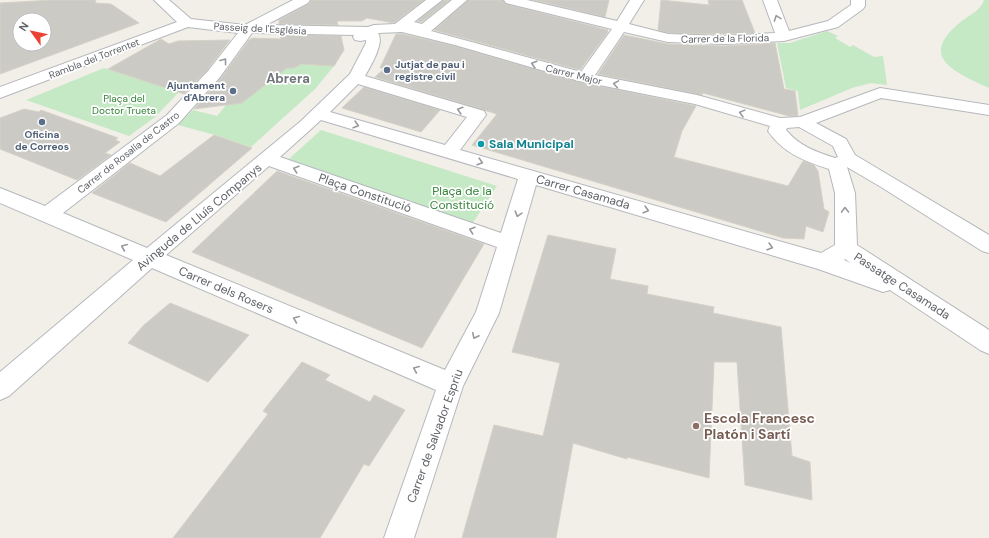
<svg xmlns="http://www.w3.org/2000/svg" width="989" height="538" font-family="'DM Sans',sans-serif">
<rect width="100%" height="100%" fill="#f1efe8"/>
<g fill="#c5e8c5">
<path d="M984,0H989V88C955,72 916,57 962,21C970,15 981,10 984,0Z"/>
<path d="M827,31L838,36L835,38L850,47L853,45L874,57L883,56L887,85L871,83L852,88L800,110L798,91L786,88L777,43H790Z"/>
<path d="M298,64L334,66L315,89L251,147L215,135L178,125L193,110L217,116L227,104L242,103L287,68H294Z"/>
<path d="M104,68L179,92L155,117L129,136L26,100Z"/>
<path d="M321,130L497,186L472,224L289,159Z"/>
</g>
<g fill="#cccac5" stroke="#d6d1c6" fill-rule="evenodd">
<path d="M53,0H96L95,3L111,4L139,23L0,74V3ZM20,20H44V44H20Z"/>
<path d="M311,0H424L394,23L367,18L362,21H337L338,25L279,24V20L309,4Z"/>
<path d="M443,0H450L422,22L417,21Z"/>
<path d="M468,0H503L506,4L608,30L607,31L608,32L580,70L434,30Z"/>
<path d="M534,0H609L605,17Z"/>
<path d="M661,0L709,5L708,0H742L755,33L724,34L668,33L658,30Z"/>
<path d="M396,34H402L455,46L579,82L696,106L682,131L674,157L788,186L803,161L814,165L818,171L824,209L829,212L823,232L806,226L804,239L783,238L472,145L497,114L375,77L385,68H380Z"/>
<path d="M280,35L341,36L344,50L334,66L301,64L294,68H287L242,103L194,109L221,78L249,40L253,38L281,39Z"/>
<path d="M624,35L668,44L724,46L775,43L784,89L795,91L798,116H789L703,93L702,95L598,74Z"/>
<path d="M161,39L169,44L178,41L230,40L207,70L184,94L108,69Z"/>
<path d="M364,87L440,110L421,132L342,108Z"/>
<path d="M24,109L39,112L41,110L118,138L115,140L120,142L105,153L111,155L77,180L0,149V118Z"/>
<path d="M214,135L252,148L166,222L92,193L130,163L160,176Z"/>
<path d="M277,171L484,244L422,348L192,252Z"/>
<path d="M548,235L616,249L610,279L648,286L647,294L714,307L713,313L781,327L792,456L810,462L812,500L745,485L737,362H714L709,478L627,457V459L573,443L556,538H462L494,425L543,436L560,363L512,352Z"/>
<path d="M170,303L249,335L208,382L128,343L144,325Z"/>
<path d="M302,362L330,375L325,380L370,402L374,395L405,410L369,466L364,464L320,538H173L268,414L263,411Z"/>
</g>
<g fill="none" stroke-linecap="round" stroke-linejoin="round">
<g stroke="#b5b8bc" stroke-width="2">
<path id="minor" d="M154,0H169L191,19L245,25L293,0H310L308,3L266,25L368,27L374,25L395,24L426,0H442L414,22L422,24L452,0H467L431,31L581,72L612,29L506,3L504,0H527L617,21L630,0H644L629,24L668,34L724,36L775,33L763,0H777L789,31L828,21L851,5V0H865V6L863,9L838,27L784,41L724,44L668,42L624,32L595,75L697,95L780,118L800,117L880,88L989,105V115L881,98L816,123L846,139L855,155L989,235V253L982,251L881,187L847,167L855,193L857,245L989,330V354L980,350L890,290L883,292L818,269L536,185L499,313L463,386L414,538H384L436,390L152,268L9,396L0,400V372L133,260L0,203V188L45,206L167,115L208,71L238,33L188,27L0,98V87L177,22ZM402,32L455,45L579,81L695,104L770,126L768,131C783,153 804,161 829,169L835,193V245L821,253L460,150L486,115L484,111L365,76C370,67 385,43 378,33ZM252,33L354,35L353,37L355,40L360,41L366,40V43L350,74L301,121L147,248L63,213L179,123L220,77ZM358,84L467,117L445,145L330,112ZM321,120L518,179L501,233L280,157ZM799,127L833,146L838,157L835,158C816,152 799,146 786,130L787,128ZM269,166L497,247L476,312L445,370L166,255ZM845,259L851,263L844,260Z"/>
</g>
<use href="#minor" fill="#fff" fill-rule="evenodd"/>
</g>
<defs><path id="oneway-chevron" d="M-2-3.5L2.5 0L-2 3.5" fill="none" stroke-width="1.6" stroke-linecap="round" stroke-linejoin="round"/></defs>
<g stroke="#979a9d">
<use href="#oneway-chevron" transform="translate(777 18) rotate(-110)"/>
<use href="#oneway-chevron" transform="translate(224 61) rotate(-53)"/>
<use href="#oneway-chevron" transform="translate(534 64) rotate(-164)"/>
<use href="#oneway-chevron" transform="translate(616 84) rotate(-170)"/>
<use href="#oneway-chevron" transform="translate(460 110) rotate(-163)"/>
<use href="#oneway-chevron" transform="translate(742 113) rotate(-165)"/>
<use href="#oneway-chevron" transform="translate(356 125) rotate(16)"/>
<use href="#oneway-chevron" transform="translate(480 162) rotate(16)"/>
<use href="#oneway-chevron" transform="translate(296 169) rotate(-161)"/>
<use href="#oneway-chevron" transform="translate(646 210) rotate(16)"/>
<use href="#oneway-chevron" transform="translate(845 210) rotate(-91)"/>
<use href="#oneway-chevron" transform="translate(518 214) rotate(107)"/>
<use href="#oneway-chevron" transform="translate(472 230) rotate(-161)"/>
<use href="#oneway-chevron" transform="translate(124 247) rotate(-157)"/>
<use href="#oneway-chevron" transform="translate(770 247) rotate(16)"/>
<use href="#oneway-chevron" transform="translate(296 319) rotate(-157)"/>
<use href="#oneway-chevron" transform="translate(475 336) rotate(116)"/>
<use href="#oneway-chevron" transform="translate(416 369) rotate(-157)"/>
</g>
<g fill="#5c6f8a" stroke="#fff" stroke-width="1.5">
<circle cx="387" cy="70" r="4"/>
<circle cx="233" cy="91" r="4"/>
<circle cx="42" cy="122" r="4"/>
</g>
<circle fill="#0f9aa8" stroke="#fff" stroke-width="1.5" cx="481" cy="144" r="4"/>
<circle fill="#8d6e63" stroke="#fff" stroke-width="1.5" cx="696" cy="426" r="4"/>
<g text-anchor="middle" stroke-width="3.5" stroke-linejoin="round" paint-order="stroke">
<g font-size="10" fill="#5f6368" stroke="#fff">
<text transform="translate(260 28) rotate(3)" y="4">Passeig de l'Església</text>
<text transform="translate(725 38) rotate(-1)" y="4">Carrer de la Florida</text>
<text transform="translate(94 58) rotate(-21)" y="4">Rambla del Torrentet</text>
<text transform="translate(574 74) rotate(14)" y="4">Carrer Major</text>
<text transform="translate(128 152) rotate(-38)" y="4">Carrer de Rosalía de Castro</text>
</g>
<g font-size="10" font-weight="bold" fill="#4e5e75" stroke="#fff" text-anchor="start">
<text x="395" y="68">Jutjat de pau i<tspan x="395" dy="12">registre civil</tspan></text>
<text x="225" y="89" text-anchor="end">Ajuntament<tspan x="225" dy="12">d'Abrera</tspan></text>
<text x="42" y="138" text-anchor="middle">Oficina<tspan x="42" dy="12">de Correos</tspan></text>
</g>
<g font-size="10" fill="#348238" stroke="#fff">
<text x="124" y="102">Plaça del<tspan x="124" dy="12">Doctor Trueta</tspan></text>
</g>
<g font-size="12" font-weight="bold" fill="#0d838f" stroke="#fff" text-anchor="start">
<text x="489" y="148">Sala Municipal</text>
</g>
<g font-size="12" fill="#348238" stroke="#fff">
<text x="462" y="195">Plaça de la<tspan x="462" dy="14">Constitució</tspan></text>
</g>
<g font-size="12" fill="#5f6368" stroke="#fff">
<text transform="translate(583 192) rotate(16)" y="4">Carrer Casamada</text>
<text transform="translate(365 193) rotate(19)" y="4">Plaça Constitució</text>
<text transform="translate(199 217) rotate(-40)" y="4">Avinguda de Lluís Companys</text>
<text transform="translate(902 286) rotate(33)" y="4">Passatge Casamada</text>
<text transform="translate(226 290) rotate(23)" y="4">Carrer dels Rosers</text>
<text transform="translate(435 436) rotate(-70)" y="4">Carrer de Salvador Espriu</text>
</g>
<g font-size="13" font-weight="bold" fill="#70757a" stroke="#fff">
<text x="288" y="83">Abrera</text>
</g>
<g font-size="14" font-weight="bold" fill="#785e54" stroke="#fff" text-anchor="start">
<text x="704" y="423">Escola Francesc<tspan x="704" dy="16">Platón i Sartí</tspan></text>
</g>
</g>
<g transform="translate(32 32) rotate(303)"><circle r="19" fill="#ffffff" stroke="#bfc1c3"/>
<path d="M0-3L7 15L0 10L-7 15Z" fill="#ea4335"/>
<text y="-6" font-size="11" font-weight="bold" text-anchor="middle" fill="#5f6368">N</text>
</g>
</svg>
